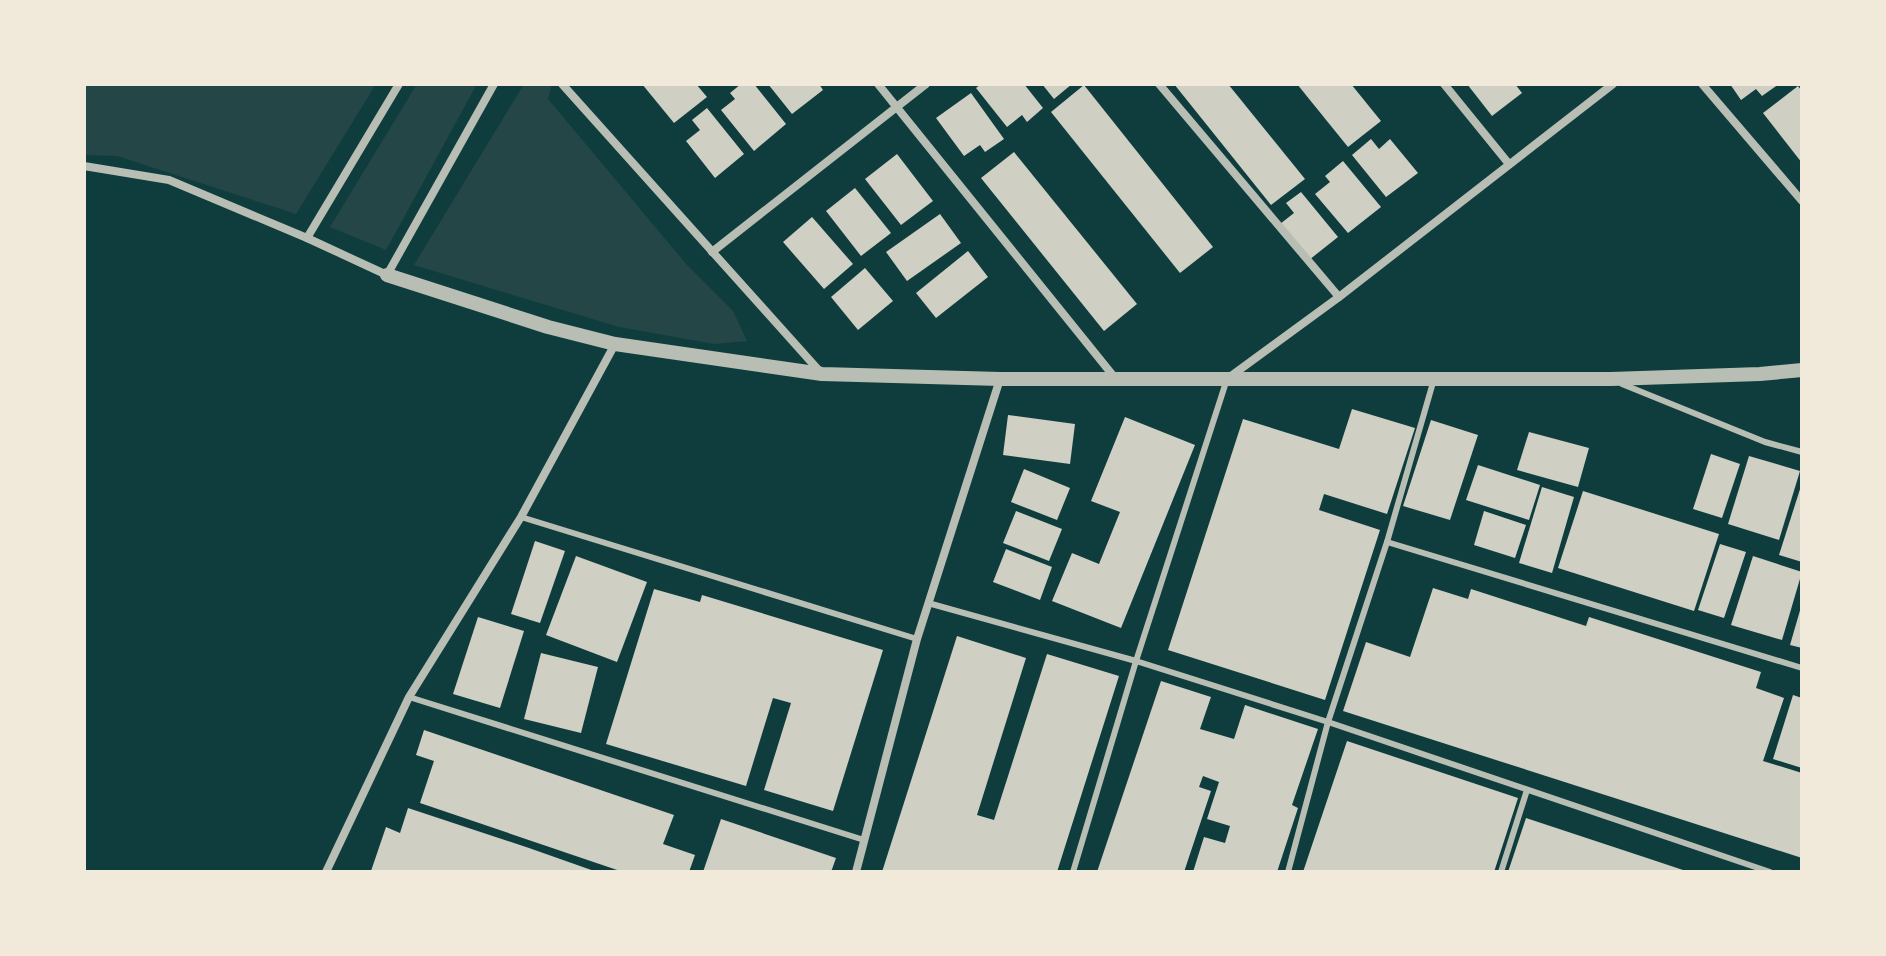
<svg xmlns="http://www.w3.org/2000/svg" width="1886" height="956" font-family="Inter,sans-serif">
<rect width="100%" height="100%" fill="#0f3d3e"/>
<g fill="#244646">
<path d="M376,84L296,214L117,156L84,155V85Z"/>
<path d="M417,84H477L386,250L330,227Z"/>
<path d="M524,84H552L548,99L687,265L733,311L747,341L714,344L619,327L414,265Z"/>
</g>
<g fill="#cfcfc3">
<path d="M642,84H696L707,97L674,123Z"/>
<path d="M741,84H754L786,124L754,151L721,110L735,99L730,93Z"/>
<path d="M768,84H819L823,90L792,114Z"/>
<path d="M981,84H1024L1043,108L1027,122L1022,115L1007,127L976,88Z"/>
<path d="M1042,84H1072L1054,99Z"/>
<path d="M1174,84H1228L1305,179L1271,205Z"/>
<path d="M1297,84H1351L1381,121L1348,147Z"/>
<path d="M1467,84H1515L1522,93L1492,116Z"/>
<path d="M1730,84H1779L1762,96L1756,89L1741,100Z"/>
<path d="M1084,85L1213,247L1180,273L1051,112Z"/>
<path d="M1798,86L1802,91V163L1763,113Z"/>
<path d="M971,93L1004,139L985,152L980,145L964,156L936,118Z"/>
<path d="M707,108L744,154L715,178L686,141L700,130L692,120Z"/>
<path d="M1371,139L1379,149L1390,139L1418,173L1386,197L1352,155Z"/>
<path d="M1014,152L1137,304L1104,331L981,178Z"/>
<path d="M897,154L933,201L901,225L865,179Z"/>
<path d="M1343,161L1381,207L1348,233L1315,194L1330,182L1325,176Z"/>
<path d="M855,188L891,233L861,256L826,211Z"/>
<path d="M1301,192L1338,237L1309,260L1280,224L1294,213L1286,203Z"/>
<path d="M940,214L961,243L907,281L886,252Z"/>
<path d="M812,217L853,264L824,289L783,242Z"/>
<path d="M968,251L988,277L936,318L916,293Z"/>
<path d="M865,268L893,301L858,330L831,297Z"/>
<path d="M1352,409L1415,428L1387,514L1324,494L1319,510L1380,530L1325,700L1168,650L1243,419L1339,449Z"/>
<path d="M1008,415L1075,424L1070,464L1003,455Z"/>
<path d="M1125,417L1195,445L1121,628L1052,601L1072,553L1099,564L1120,512L1091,501Z"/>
<path d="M1431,420L1478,435L1450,520L1403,506Z"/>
<path d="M1529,432L1589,448L1578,487L1517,470Z"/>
<path d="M1711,454L1740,464L1722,518L1693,509Z"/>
<path d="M1749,456L1800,471L1779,540L1728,524Z"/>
<path d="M1478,465L1540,485L1529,520L1466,500Z"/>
<path d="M1024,469L1070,488L1057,520L1011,502Z"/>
<path d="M1801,486H1802V562L1779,555Z"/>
<path d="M1542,487L1574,497L1552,573L1519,563Z"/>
<path d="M1583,491L1719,534L1694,611L1558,568Z"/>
<path d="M1016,511L1062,529L1049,561L1003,543Z"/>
<path d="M1484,511L1526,525L1515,558L1474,545Z"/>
<path d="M535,541L565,551L540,623L511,614Z"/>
<path d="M1720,544L1746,552L1724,618L1698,610Z"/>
<path d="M1006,549L1052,567L1040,600L993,582Z"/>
<path d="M576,556L647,582L617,662L546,635Z"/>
<path d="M1753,556L1802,572L1782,640L1731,625Z"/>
<path d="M1433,588L1468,599L1471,589L1586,626L1589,617L1761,672L1756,688L1784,698L1763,761L1802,773V858L1343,711L1366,642L1410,657Z"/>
<path d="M654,589L700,602L702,595L883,650L833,811L764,790L791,703L773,698L746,786L606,744Z"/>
<path d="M1801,607H1802V648L1790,645Z"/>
<path d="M478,617L524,631L500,708L453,694Z"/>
<path d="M957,636L1026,658L977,815L994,820L1047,654L1119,676L1057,872H882Z"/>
<path d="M541,653L598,667L581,733L524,719Z"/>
<path d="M1161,681L1211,697L1200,729L1234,739L1245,705L1318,729L1292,805L1298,808L1277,872H1193L1204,837L1225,843L1230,826L1207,819L1219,782L1203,776L1199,787L1211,791L1184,872H1097Z"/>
<path d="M1793,695L1802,698V768L1773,759Z"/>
<path d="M424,730L674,815L663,844L695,855L689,872H623L420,803L434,761L416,755Z"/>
<path d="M1347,741L1518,798L1494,872H1303Z"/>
<path d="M408,808L529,848L597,872L371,871L386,827L400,833Z"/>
<path d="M1526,818L1647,858L1689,872H1508Z"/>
<path d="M721,819L836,858L831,872H703Z"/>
</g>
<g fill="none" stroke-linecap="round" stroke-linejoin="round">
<g stroke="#b8beb3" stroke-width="6">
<path d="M1622,384L1765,442L1802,452"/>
<path d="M521,517L917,639"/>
<path d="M1387,542L1802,668"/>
<path d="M928,603L1136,661L1328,722L1770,872"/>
<path d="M409,697L864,840"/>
<path d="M1073,872L1136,661L1227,379"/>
<path d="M1288,872L1328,722L1387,542L1434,379"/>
<path d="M1501,872L1527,790"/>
</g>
<g stroke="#b8beb3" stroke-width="8">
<path d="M562,84L822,374"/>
<path d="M878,84L1115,378"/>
<path d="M1159,84L1339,297"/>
<path d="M1444,84L1509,164"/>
<path d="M1702,84L1802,201"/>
<path d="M84,166L169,180L307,238L387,275L494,84"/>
<path d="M307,238L399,84"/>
<path d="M712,252L926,84"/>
<path d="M1231,376L1339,297L1613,84"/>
<path d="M326,872L409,697L521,517L615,344"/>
<path d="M856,872L917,639L1000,379"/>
</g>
<path stroke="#b8beb3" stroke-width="14" d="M387,275L548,327L615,344L822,374L1000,379H1611L1760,374L1802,370"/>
</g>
<rect width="1886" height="956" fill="none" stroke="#f1e9da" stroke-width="172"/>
</svg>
